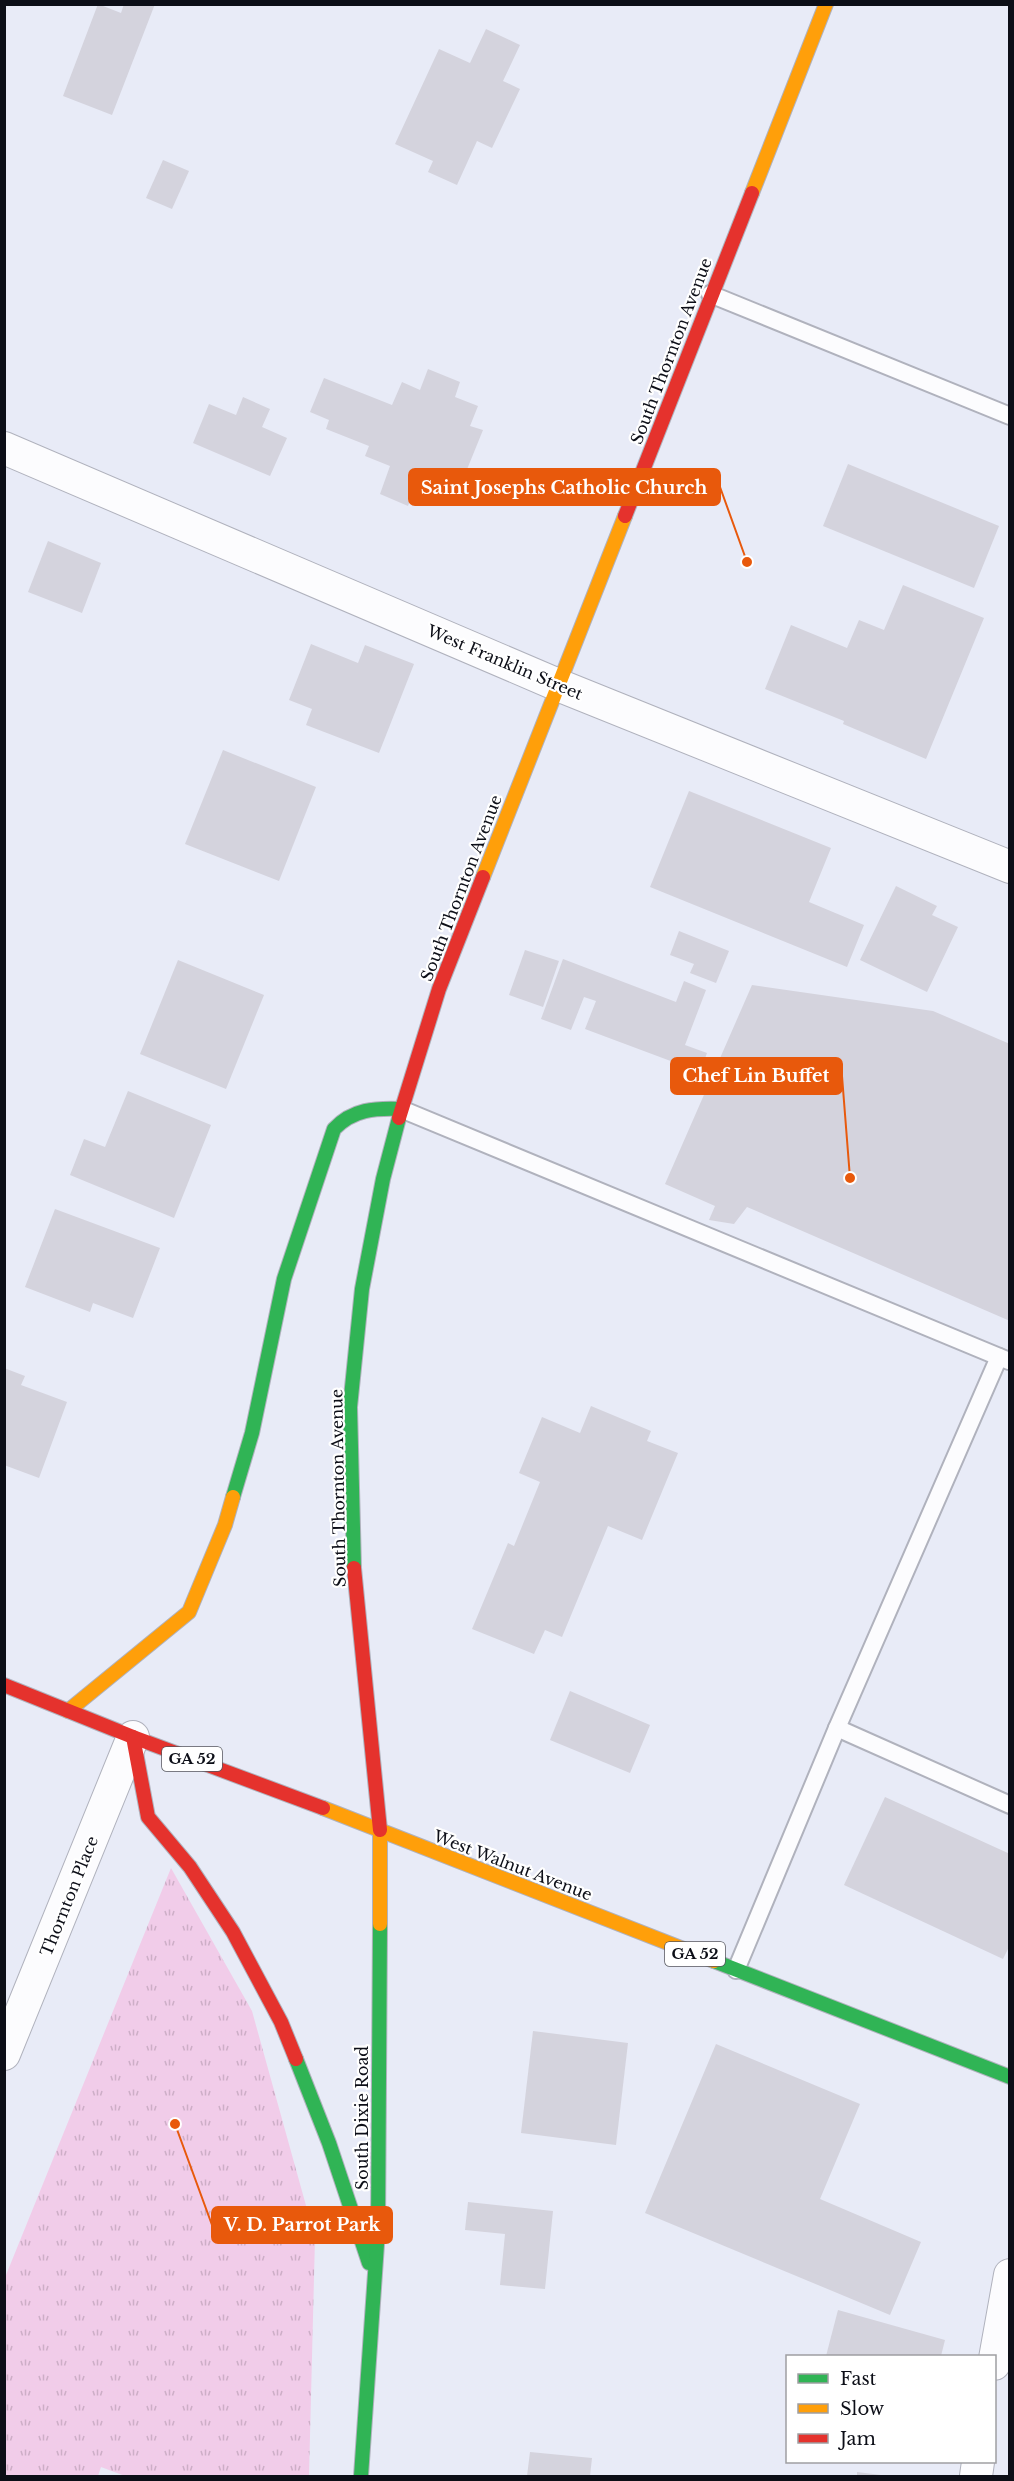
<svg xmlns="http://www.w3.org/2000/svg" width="1014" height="2481" font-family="'Libre Baskerville',serif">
<defs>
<pattern id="grass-tufts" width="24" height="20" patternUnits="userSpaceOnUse" patternTransform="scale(1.5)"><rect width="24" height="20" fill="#f1cce9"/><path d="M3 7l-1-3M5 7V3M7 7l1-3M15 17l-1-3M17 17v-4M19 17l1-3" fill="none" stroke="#cdaec7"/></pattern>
</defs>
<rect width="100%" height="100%" fill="#e8ebf7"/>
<path fill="url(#grass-tufts)" d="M171,1868L252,2011L315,2238L309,2476H125L101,2467L98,2476H5L4,2280Z"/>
<g fill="#d4d3dd">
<path d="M98,4L121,13L124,4H155L112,115L63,96Z"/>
<path d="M486,29L520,45L503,81L520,89L492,148L477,141L457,185L428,172L433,161L395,144L439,49L470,63Z"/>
<path d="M163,160L189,171L172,209L146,198Z"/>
<path d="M428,369L460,382L455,397L478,406L470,426L483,430L457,494L419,478L408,506L380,494L390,466L365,456L369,446L326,429L329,420L310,412L324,378L392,405L402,382L420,390Z"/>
<path d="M243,397L270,409L262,427L287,438L270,476L193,443L209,404L236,415Z"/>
<path d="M848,464L999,526L974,588L823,526Z"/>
<path d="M48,541L101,563L82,613L28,592Z"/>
<path d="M903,585L984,618L926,759L843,724L844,721L765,689L791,625L847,648L859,620L884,630Z"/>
<path d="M311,644L358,663L365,645L414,664L379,753L306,725L312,709L289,700Z"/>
<path d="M223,750L316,787L279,881L185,844Z"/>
<path d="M689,791L831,848L809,902L864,925L847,967L650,887Z"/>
<path d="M896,886L937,906L932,915L958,927L927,992L860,960Z"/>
<path d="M679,931L729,951L716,983L690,973L694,964L670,955Z"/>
<path d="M525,950L559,961L543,1007L509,995Z"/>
<path d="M563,959L676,1002L684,981L706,990L685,1045L707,1053L700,1072L585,1029L596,1001L584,997L571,1030L541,1019Z"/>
<path d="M178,960L264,995L226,1089L140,1054Z"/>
<path d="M752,985L933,1011L1010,1044V1321L747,1207L734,1224L709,1220L715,1206L665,1184Z"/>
<path d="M128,1091L211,1125L174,1218L70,1175L84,1139L105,1147Z"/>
<path d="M55,1209L160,1248L133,1318L93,1303L90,1312L25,1287Z"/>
<path d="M4,1368L25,1376L21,1385L67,1402L39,1478L4,1465Z"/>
<path d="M591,1406L651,1431L647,1441L678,1453L642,1540L608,1526L562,1637L545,1630L534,1654L472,1629L508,1543L514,1546L540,1482L519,1473L542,1417L580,1433Z"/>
<path d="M570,1691L650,1725L630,1773L550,1740Z"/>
<path d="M885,1797L1010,1854V1945L1003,1959L844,1885Z"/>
<path d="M533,2031L628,2043L616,2145L521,2133Z"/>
<path d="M716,2044L860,2104L820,2199L921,2242L890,2315L645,2213Z"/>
<path d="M468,2202L553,2211L545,2289L500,2285L505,2234L465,2230Z"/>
<path d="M838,2310L945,2340L941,2356H826Z"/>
<path d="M530,2452L592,2458L590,2476H527Z"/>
<path d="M857,2472L881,2475V2476H857Z"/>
</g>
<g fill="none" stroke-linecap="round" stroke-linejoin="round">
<g stroke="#b0b2bd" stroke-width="20">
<g id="lane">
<path d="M710,294L1010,416"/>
<path d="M401,1109L1009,1361"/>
<path d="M837,1728L1010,1805"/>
<path d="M736,1970L837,1728L999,1357"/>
</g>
</g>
<g stroke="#b0b2bd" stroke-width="34">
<g id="street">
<path d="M4,448L558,685L1010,867"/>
<path d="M4,2054L133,1737"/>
<path d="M994,2364L1010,2275"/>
<path d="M976,2476L978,2462"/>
</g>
</g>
<g stroke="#b0b2bd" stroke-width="16">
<g id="fast">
<path d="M233,1497L252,1433L284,1279L334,1129C353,1109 375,1108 401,1109"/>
<path d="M354,1568L350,1407L362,1289L383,1179L399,1118"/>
<path d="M714,1961L1010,2077"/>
<path d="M296,2059L329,2143L369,2263"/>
<path d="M361,2476L378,2230L380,1924"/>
</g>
</g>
<g stroke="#b0b2bd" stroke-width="16">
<g id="slow">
<path d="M752,193L826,4"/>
<path d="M483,877L625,516"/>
<path d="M68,1711L189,1612L225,1525L233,1497"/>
<path d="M323,1808L714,1961"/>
<path d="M380,1924V1830"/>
</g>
</g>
<g stroke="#b0b2bd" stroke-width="16">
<g id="jam">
<path d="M625,516L752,193"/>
<path d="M399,1118L439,989L483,877"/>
<path d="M354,1568L380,1830"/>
<path d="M4,1685L133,1737L323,1808"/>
<path d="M133,1737L148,1817L190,1867L233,1932L281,2022L296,2059"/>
</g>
</g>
<use href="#lane" stroke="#fcfcfe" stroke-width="16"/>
<use href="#street" stroke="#fcfcfe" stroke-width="32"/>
<use href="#fast" stroke="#30b455" stroke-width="14"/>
<use href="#slow" stroke="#ff9f0a" stroke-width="14"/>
<use href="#jam" stroke="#e5322d" stroke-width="14"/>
</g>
<g text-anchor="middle" stroke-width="4.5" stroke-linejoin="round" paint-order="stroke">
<g fill="#fff" stroke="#55565d" stroke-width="1.5">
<rect x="162" y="1747" width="60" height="24" rx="4.5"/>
<rect x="665" y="1942" width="60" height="24" rx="4.5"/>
</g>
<g font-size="15" font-weight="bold" fill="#0c0e17">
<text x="192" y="1764">GA 52</text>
<text x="695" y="1959">GA 52</text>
</g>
<g font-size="16" fill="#0c0e17" stroke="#fff">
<text transform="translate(671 351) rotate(-69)" y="6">South Thornton Avenue</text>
<text transform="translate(505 662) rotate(23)" y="6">West Franklin Street</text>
<text transform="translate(461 888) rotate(-69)" y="6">South Thornton Avenue</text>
<text transform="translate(338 1488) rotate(-91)" y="6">South Thornton Avenue</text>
<text transform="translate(513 1865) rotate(21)" y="6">West Walnut Avenue</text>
<text transform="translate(69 1896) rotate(-68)" y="6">Thornton Place</text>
<text transform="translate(362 2118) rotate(-90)" y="6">South Dixie Road</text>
</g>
</g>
<path fill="none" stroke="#e8590c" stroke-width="2" d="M747 562L720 487M850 1178L842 1076M175 2124L212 2225"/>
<g fill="#e8590c" stroke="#fff" stroke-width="2">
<circle cx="747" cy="562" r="6"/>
<circle cx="850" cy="1178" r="6"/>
<circle cx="175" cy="2124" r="6"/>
</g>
<g fill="#e8590c" stroke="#e8590c" stroke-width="2">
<rect x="409" y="469" width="311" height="36" rx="6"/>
<rect x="671" y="1058" width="171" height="36" rx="6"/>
<rect x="212" y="2207" width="180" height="36" rx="6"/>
</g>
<g font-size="18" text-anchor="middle" font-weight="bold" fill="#fff">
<text x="564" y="494">Saint Josephs Catholic Church</text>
<text x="756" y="1082">Chef Lin Buffet</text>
<text x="302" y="2231">V. D. Parrot Park</text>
</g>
<rect width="1014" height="2481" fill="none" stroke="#0c0e17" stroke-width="12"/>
<rect x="786" y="2355" width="210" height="108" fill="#ffffff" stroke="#9e9fa2" stroke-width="1.5"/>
<rect x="798" y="2374" width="30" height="9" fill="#30b455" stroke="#9e9fa2" stroke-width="1.5"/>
<text x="840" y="2385" font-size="18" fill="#0c0e17">Fast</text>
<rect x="798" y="2404" width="30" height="9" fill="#ff9f0a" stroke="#9e9fa2" stroke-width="1.5"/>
<text x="840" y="2415" font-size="18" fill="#0c0e17">Slow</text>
<rect x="798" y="2434" width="30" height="9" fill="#e5322d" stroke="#9e9fa2" stroke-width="1.5"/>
<text x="840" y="2445" font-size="18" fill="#0c0e17">Jam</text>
</svg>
